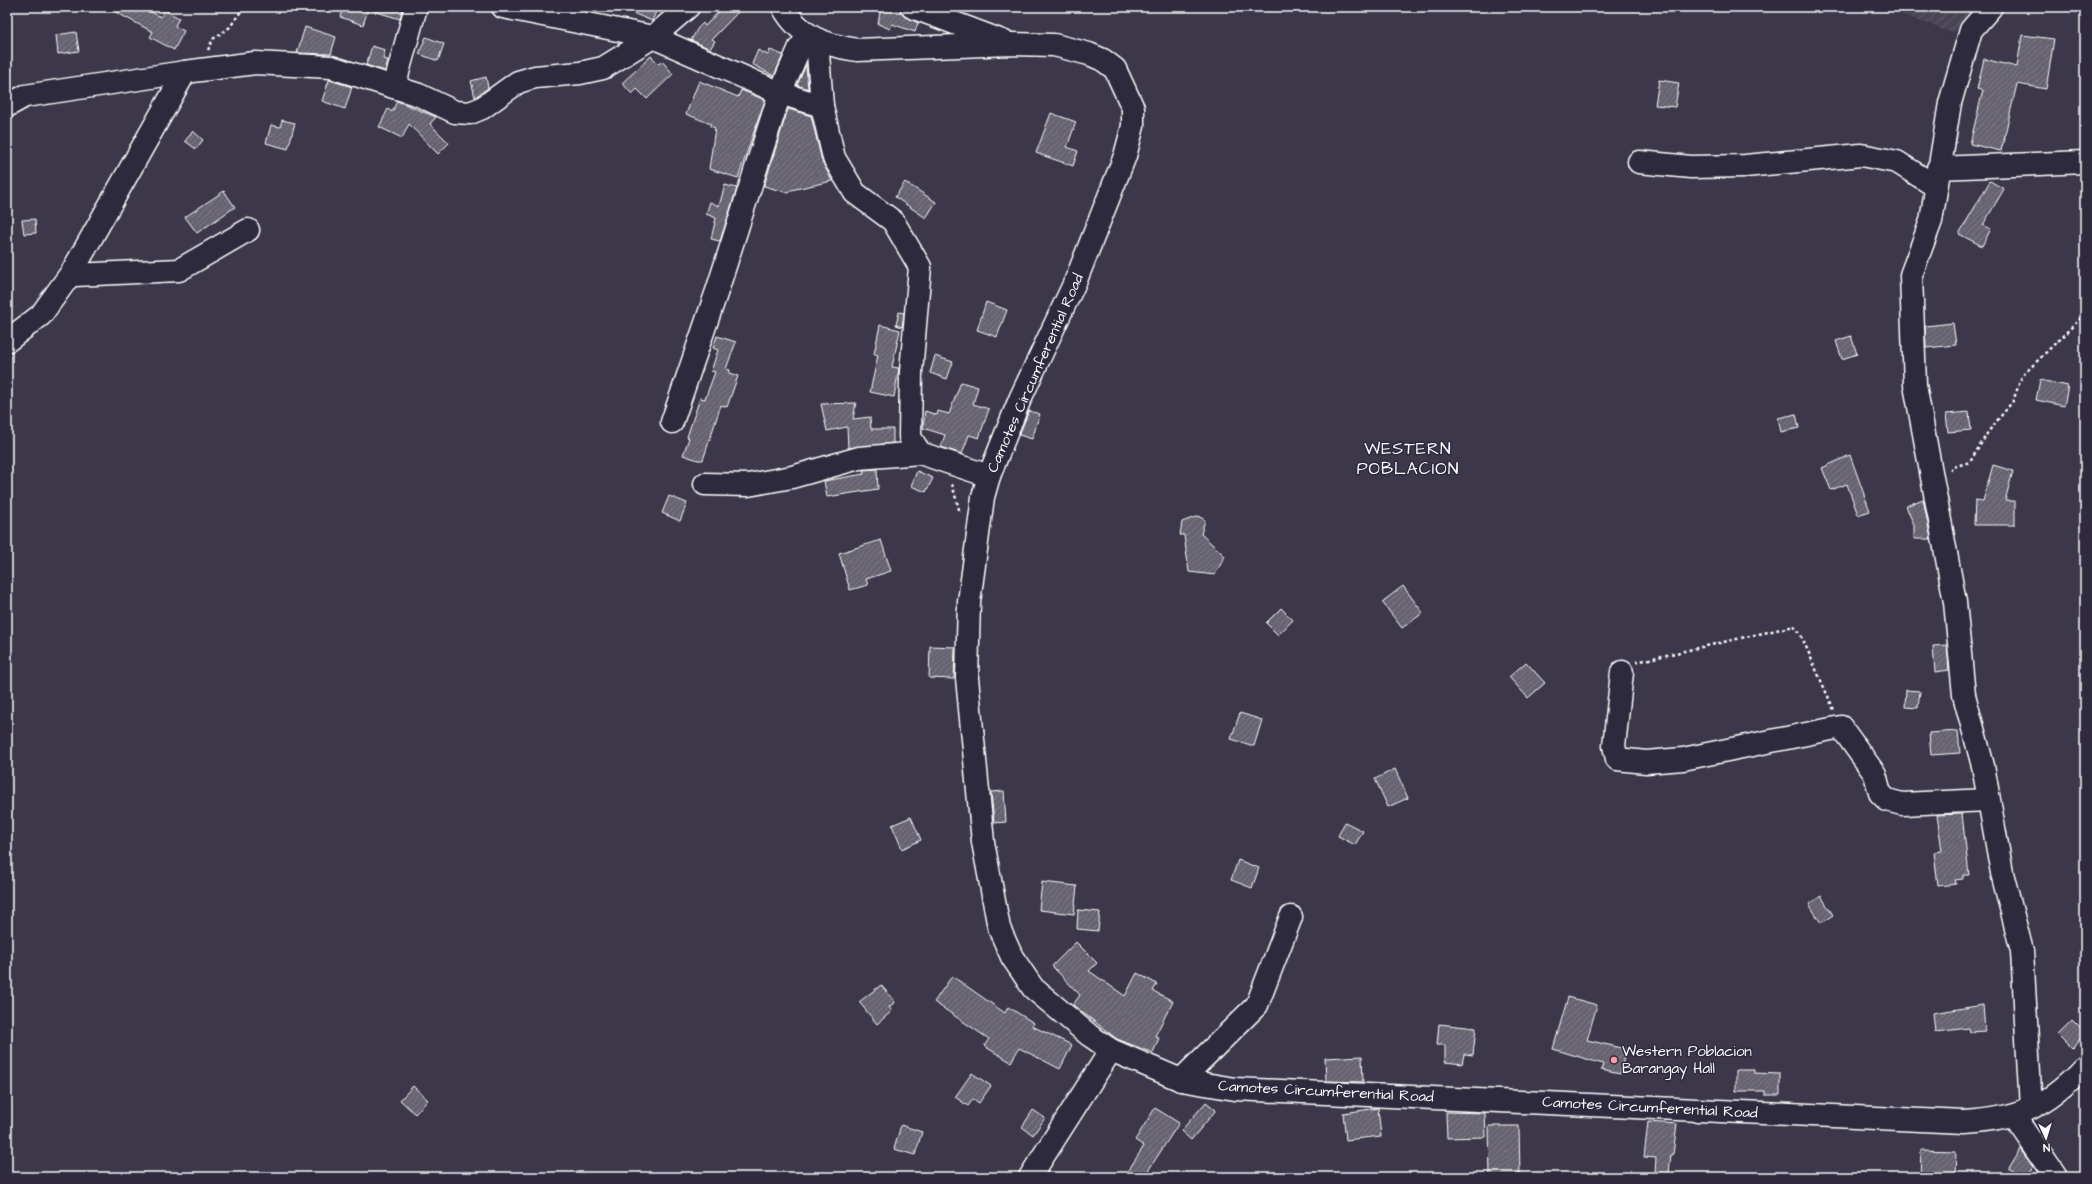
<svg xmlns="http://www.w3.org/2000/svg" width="2092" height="1184" font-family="'Architects Daughter',sans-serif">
<defs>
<pattern id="industrial-furrows" width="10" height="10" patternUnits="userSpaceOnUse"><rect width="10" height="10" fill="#494455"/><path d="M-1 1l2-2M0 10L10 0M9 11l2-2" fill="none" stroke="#64606e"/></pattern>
<pattern id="building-hatch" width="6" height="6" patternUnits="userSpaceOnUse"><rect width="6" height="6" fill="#666270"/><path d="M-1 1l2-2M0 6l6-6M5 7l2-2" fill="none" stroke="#7d7a85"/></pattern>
</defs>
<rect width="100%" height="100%" fill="#3c3749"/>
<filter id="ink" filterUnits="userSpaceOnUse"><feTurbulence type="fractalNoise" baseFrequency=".025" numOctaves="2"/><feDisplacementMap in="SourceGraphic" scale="8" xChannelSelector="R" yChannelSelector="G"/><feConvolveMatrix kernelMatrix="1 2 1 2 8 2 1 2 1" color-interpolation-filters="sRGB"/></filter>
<g filter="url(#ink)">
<path fill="url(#industrial-furrows)" d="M1882,7H1984L1977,15L1952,33Z"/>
<g fill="url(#building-hatch)" stroke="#fff">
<path d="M106,7H142L161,17L164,10L179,18L175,26L184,31L174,50L150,37L153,32Z"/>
<path d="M344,7H369L363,25L340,17Z"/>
<path d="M371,7H403L400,19L370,10Z"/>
<path d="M618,7H658L652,21Z"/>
<path d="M723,7H743L712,39L715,41L710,49L691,40L698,28L703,23L705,26Z"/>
<path d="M881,7H900L903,15L918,23L915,32L892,24L890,29L878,24Z"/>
<path d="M305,27L336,37L331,54L297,53Z"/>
<path d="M76,32L79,51L58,54L56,35Z"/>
<path d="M2022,35L2054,39L2046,89L2017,84L2001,151L1970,144L1983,90L1977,89L1984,59L2017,67Z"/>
<path d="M426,37L444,44L438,61L419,54Z"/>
<path d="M372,46L385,50L383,59L388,60L385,71L366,65Z"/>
<path d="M758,50L768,55L770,50L783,55L774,76L752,64Z"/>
<path d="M651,56L659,64L662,61L673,74L647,99L637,89L632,94L622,83Z"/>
<path d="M806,65V66L808,89L797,85Z"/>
<path d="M486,77L488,88L475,97L471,81Z"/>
<path d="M329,80L352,87L345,109L322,101Z"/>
<path d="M1659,80L1679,83L1675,107L1655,105Z"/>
<path d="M699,81L738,97L741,90L765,100L738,178L709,169L715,128L710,126L711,124L686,114Z"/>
<path d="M397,101L436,117L430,124L449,143L438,154L409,124L402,138L379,127L388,109L392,112Z"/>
<path d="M788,109L811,116L822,161L832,181L791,190L788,193L764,186Z"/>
<path d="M1051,113L1076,122L1067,147L1078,151L1073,166L1036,153Z"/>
<path d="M282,120L295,123L288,149L266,143L271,125L280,127Z"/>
<path d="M193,131L203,140L196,149L185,141Z"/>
<path d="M1990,181L2004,189L1983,225L1991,229L1982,246L1959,234Z"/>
<path d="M905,182L936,202L926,218L895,197Z"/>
<path d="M725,185L737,188L720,241L711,239L716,218L706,214L710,202L719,206Z"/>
<path d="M224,191L235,207L197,233L185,217Z"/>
<path d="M35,219L36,233L24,234L22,220Z"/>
<path d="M986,302L1007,310L997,337L977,330Z"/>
<path d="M899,312L904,313L902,327L896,325Z"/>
<path d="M1953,323L1956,345L1926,348L1925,326Z"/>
<path d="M880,325L900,330L892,367L899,368L894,397L870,392L878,355L874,354Z"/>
<path d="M717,336L736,342L726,369L730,370L729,373L738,376L727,407L721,405L703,460H698L683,455L689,438L687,437L700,398L705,399L715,372L711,371L718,350L713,348Z"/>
<path d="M1851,336L1857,354L1842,359L1836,341Z"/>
<path d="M935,356L953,362L947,379L930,373Z"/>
<path d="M2040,380L2068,386L2064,406L2036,400Z"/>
<path d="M961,382L978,387L973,404L989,409L979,438L969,435L962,454L941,447L945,435L923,428L925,411L937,415L938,411L949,414Z"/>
<path d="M856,403L853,419L870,417L871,429H893V443L848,448L847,427L827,431L821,404Z"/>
<path d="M1029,411L1040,414L1032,439L1019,435Z"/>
<path d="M1969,412L1971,430L1948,432L1946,414Z"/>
<path d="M1796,414L1799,428L1781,432L1778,418Z"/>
<path d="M1850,455L1870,511L1858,515L1847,484L1831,490L1822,468Z"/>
<path d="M1993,465L2013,471L2005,501H2015V525H1974L1975,500L1983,501Z"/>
<path d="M877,469L878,489L827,497L824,481L864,474L863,470Z"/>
<path d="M917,471L933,478L926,492L911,486Z"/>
<path d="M669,496L687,503L680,521L662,513Z"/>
<path d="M1923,499L1931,539H1914V525L1906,506Z"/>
<path d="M1198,516L1205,520L1201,534L1225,556L1215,575L1189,572L1184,535H1180L1182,522Z"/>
<path d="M881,540L891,571L866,579L868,585L850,590L839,553Z"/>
<path d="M1403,586L1423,613L1402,628L1382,602Z"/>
<path d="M1281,608L1293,620L1278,635L1266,623Z"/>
<path d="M1947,645L1949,670L1935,672L1933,646Z"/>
<path d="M930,646L955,647L954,679L929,678Z"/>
<path d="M1526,662L1545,683L1528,698L1509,677Z"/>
<path d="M1906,690L1920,691L1918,708L1905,707Z"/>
<path d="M1240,713L1262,720L1254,746L1231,739Z"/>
<path d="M1958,731L1960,753L1931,755L1929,733Z"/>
<path d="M1395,769L1408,798L1388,807L1375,779Z"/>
<path d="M1004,791L1006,822L994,823L991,792Z"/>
<path d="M1962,814L1969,875H1963V879L1955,880L1956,884L1938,886L1934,852L1942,851L1937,815Z"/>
<path d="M911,817L921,840L902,849L892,825Z"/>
<path d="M1345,822L1363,831L1355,845L1338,836Z"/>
<path d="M1238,860L1259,868L1252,888L1231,880Z"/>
<path d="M1042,882L1077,886L1074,914L1039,910Z"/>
<path d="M1821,896L1833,915L1821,923L1809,904Z"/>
<path d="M1078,910L1100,912L1098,931L1077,929Z"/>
<path d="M1076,942L1097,963L1089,971L1125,996L1137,973L1157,984L1153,991L1173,1001L1155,1036L1159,1038L1153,1053L1117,1039L1073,1005L1080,995L1052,966Z"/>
<path d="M952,976L1005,1013L1008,1007L1034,1023L1032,1026L1072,1045L1060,1069L1019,1048L1011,1062L984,1046L989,1039L934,1002Z"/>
<path d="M881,985L895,1002L889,1007L892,1011L877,1024L859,1002Z"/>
<path d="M1568,997L1597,1005L1587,1040L1626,1049L1620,1074L1601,1070L1603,1064L1553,1049Z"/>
<path d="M1983,1005L1985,1031L1970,1032L1969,1028L1935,1032L1933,1013Z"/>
<path d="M2072,1021L2085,1034L2071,1048L2058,1035Z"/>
<path d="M1439,1024L1476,1028L1473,1055L1464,1054L1462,1064L1445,1062V1045H1437Z"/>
<path d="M1362,1056L1363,1082L1326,1081L1325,1058Z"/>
<path d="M1736,1070H1754V1073L1780,1074V1095H1765V1091H1736Z"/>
<path d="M972,1073L991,1086L979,1103L973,1099L968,1106L955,1097Z"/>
<path d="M413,1086L428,1100L415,1114L400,1100Z"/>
<path d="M1206,1102L1216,1110L1191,1140L1181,1131Z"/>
<path d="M1155,1108L1179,1123L1144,1177H1124L1144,1146L1135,1140Z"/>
<path d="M1378,1108L1381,1136L1346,1140L1343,1113Z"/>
<path d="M1033,1110L1045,1118L1033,1135L1022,1127Z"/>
<path d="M1446,1112L1485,1113L1486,1137L1447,1138Z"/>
<path d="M1648,1122L1677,1124L1673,1154H1671L1669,1173L1655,1172L1656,1158L1644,1157Z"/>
<path d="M901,1125L922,1132L915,1155L894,1149Z"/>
<path d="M1489,1126H1519L1520,1177H1490Z"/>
<path d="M2020,1147L2033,1165L2026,1177L2008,1167Z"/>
<path d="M1921,1150L1956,1151L1955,1177H1920Z"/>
</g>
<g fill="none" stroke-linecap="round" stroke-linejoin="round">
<g stroke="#fff" stroke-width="25">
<g id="minor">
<path d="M503,7L653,37L780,93L800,47L811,37"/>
<path d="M912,7L1010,44"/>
<path d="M1991,7L1971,30L1950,103L1931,221L1911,275L1915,385L1955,602L1964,695L1983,766L2002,873L2022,951L2031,1108"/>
<path d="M817,40L822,106"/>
<path d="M185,72L255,63L331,67L419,95L455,112L470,113L482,108L518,82L535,77L580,73L603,68L653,37L688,7"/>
<path d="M394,87L416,7"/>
<path d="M7,106L25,96L185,72L72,272L41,315L7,341"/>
<path d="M1639,162L1691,167L1745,166L1861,155L1897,162L1935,186"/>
<path d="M1938,168L2085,162"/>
<path d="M72,272L75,275L179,270L248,230"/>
<path d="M672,422L718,288L780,93L822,106L834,158L855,193L893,221L920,267L911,372L910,437L920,453L989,476"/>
<path d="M705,484L748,485L792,477L859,458L920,453"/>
<path d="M1622,672L1614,746L1617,759L1646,762L1683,759L1841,727L1875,774L1880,793L1887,800L1902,804L1988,800"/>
<path d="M1181,1080L1257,1005L1291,917"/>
<path d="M1030,1177L1111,1050"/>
</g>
</g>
<g stroke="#fff" stroke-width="25">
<g id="major">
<path d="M783,7C800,37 824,45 857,50L1010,44L1054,45L1089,54L1103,60L1115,69L1133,108V126L1125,156L1076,280L1020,399L989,476L983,497L969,602L967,678L983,842L999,928L1012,957L1033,988L1089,1035L1111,1050L1181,1080L1235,1089L1964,1122C2018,1119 2048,1106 2085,1066"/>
<path d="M2014,1116L2056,1177"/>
</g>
</g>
<g stroke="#fff" stroke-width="2.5" stroke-dasharray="3 3" stroke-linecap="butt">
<path d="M208,50L213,39L230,27L244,7"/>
<path d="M1950,471L1953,467L1970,462L1988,432L2013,401L2022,376L2085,314"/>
<path d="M952,484L960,513"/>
<path d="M1636,662L1794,626L1800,633L1834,710"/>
</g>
<use href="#minor" stroke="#2f2a3d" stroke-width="22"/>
<use href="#major" stroke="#2f2a3d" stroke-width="22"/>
</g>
</g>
<circle fill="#ff9aa2" stroke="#2f2a3d" stroke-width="1.5" cx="1614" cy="1060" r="4"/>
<g text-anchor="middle" stroke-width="3" stroke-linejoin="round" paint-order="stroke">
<g font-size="15" fill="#fff" stroke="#2f2a3d">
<text transform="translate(1035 373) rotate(-66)" y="5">Camotes Circumferential Road</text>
<text transform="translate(1326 1091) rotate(3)" y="5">Camotes Circumferential Road</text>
<text transform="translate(1650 1107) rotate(3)" y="5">Camotes Circumferential Road</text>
</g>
<g font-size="15" fill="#fff" stroke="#2f2a3d" text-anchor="start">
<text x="1622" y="1056">Western Poblacion<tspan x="1622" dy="17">Barangay Hall</tspan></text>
</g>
<g font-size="17" letter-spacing="1" fill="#fff" stroke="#2f2a3d">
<text x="1408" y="454">WESTERN<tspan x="1408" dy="20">POBLACION</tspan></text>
</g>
</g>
<rect width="2092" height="1184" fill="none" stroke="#2f2a3d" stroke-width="24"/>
<rect x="12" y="12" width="2068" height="1160" fill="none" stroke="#fff" stroke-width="1.5" filter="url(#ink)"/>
<g transform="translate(2046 1138) rotate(176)" stroke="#2f2a3d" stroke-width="3" paint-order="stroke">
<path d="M0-3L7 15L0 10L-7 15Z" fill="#ffffff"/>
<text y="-6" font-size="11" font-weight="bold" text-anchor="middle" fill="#ffffff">N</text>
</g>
</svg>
